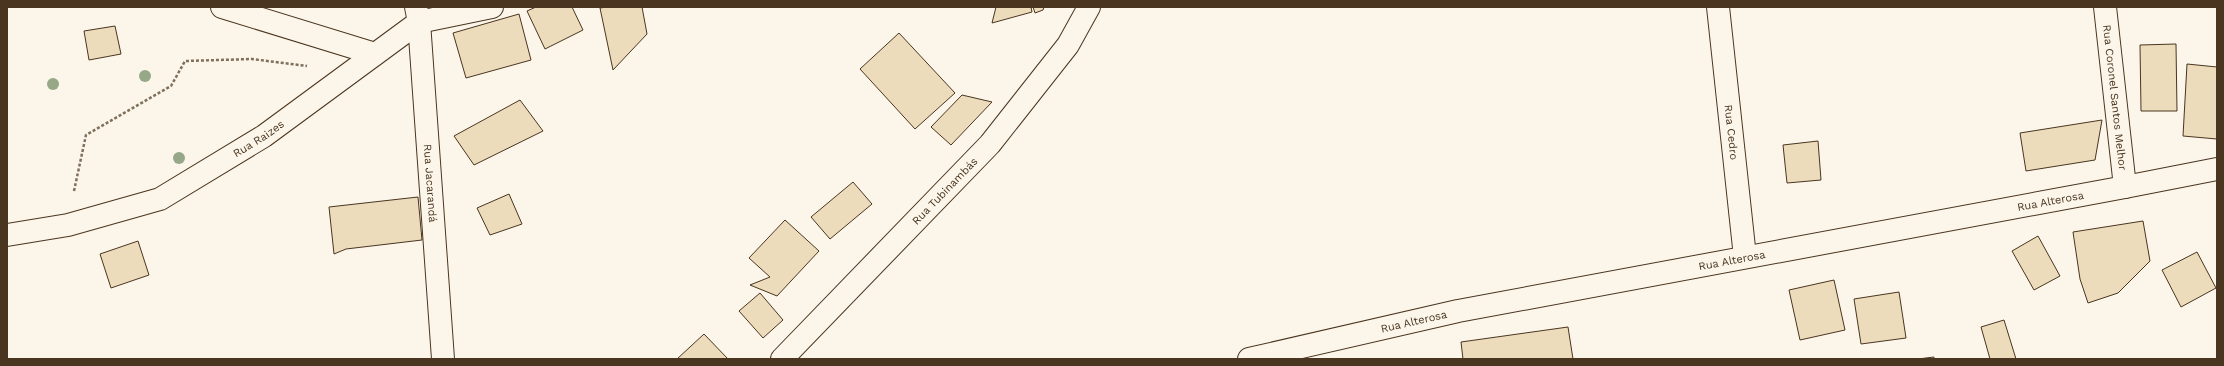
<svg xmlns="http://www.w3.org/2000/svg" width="2224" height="366" font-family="'Work Sans',sans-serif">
<rect width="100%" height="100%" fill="#fbf6e9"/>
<g fill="#ecdcbc" stroke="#4a3520">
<path d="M536,7H572L583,30L545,49L527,11Z"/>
<path d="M607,7H642L647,34L613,70L600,8Z"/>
<path d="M996,7H1031L1032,12L992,23Z"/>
<path d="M1033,7H1044L1043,10L1035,13Z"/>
<path d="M519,14L531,60L466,78L453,33Z"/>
<path d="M115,26L121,54L89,60L84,31Z"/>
<path d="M899,33L955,93L915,129L860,69Z"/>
<path d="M2176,44L2177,111H2141L2140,45Z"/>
<path d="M2187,64L2217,67V139L2183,136Z"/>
<path d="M962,95L992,102L951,145L931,127Z"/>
<path d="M520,100L543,131L474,165L454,136Z"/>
<path d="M2102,120L2095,160L2026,171L2020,133Z"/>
<path d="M1818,141L1821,180L1787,183L1783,145Z"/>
<path d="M853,182L872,204L830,239L811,217Z"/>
<path d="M509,194L522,224L490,235L477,208Z"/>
<path d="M418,197L422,240L346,249L334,254L329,207Z"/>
<path d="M785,220L819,251L777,296L750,285L770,277L749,258Z"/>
<path d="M2143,221L2150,261L2118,293L2088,303L2080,279L2073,232Z"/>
<path d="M2038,236L2060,276L2034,290L2012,251Z"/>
<path d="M138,241L149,275L111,288L100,254Z"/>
<path d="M2197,252L2216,288L2181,307L2162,270Z"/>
<path d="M1834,280L1845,330L1800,340L1789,290Z"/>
<path d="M1899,292L1906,338L1861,344L1854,299Z"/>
<path d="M760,293L783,320L763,338L739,311Z"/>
<path d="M2004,320L2016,359H1990L1981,327Z"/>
<path d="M1568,327L1573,359H1463L1461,342Z"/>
<path d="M704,334L728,359H677Z"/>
<path d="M1934,357V359H1918Z"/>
</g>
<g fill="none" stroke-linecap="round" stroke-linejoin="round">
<g stroke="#4a3520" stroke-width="24">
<g id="minor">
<path d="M222,7L375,54"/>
<path id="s1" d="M416,7L419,22L443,359"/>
<path id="s2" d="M1718,7L1745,257"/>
<path id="s3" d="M2105,7L2125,187"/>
<path id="s4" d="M7,235L68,225L160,199L264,136L419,22L492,7"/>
<path id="s5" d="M782,359L990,144L1068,45L1089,7"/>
<path id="s6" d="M1249,359L1458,311L2125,187L2217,169"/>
</g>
</g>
<path stroke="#7f6f5c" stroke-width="2.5" stroke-dasharray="3 2" stroke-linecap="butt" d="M74,191L86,135L171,86L185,61L252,59L307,66"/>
<use href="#minor" stroke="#fbf6e9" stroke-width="22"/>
</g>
<g fill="#96a887">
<circle cx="145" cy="76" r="6"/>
<circle cx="53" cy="84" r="6"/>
<circle cx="179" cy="158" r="6"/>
</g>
<g text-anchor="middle" stroke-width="3" stroke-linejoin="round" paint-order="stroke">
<g font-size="11" fill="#4a3520" stroke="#fbf6e9">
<text dy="4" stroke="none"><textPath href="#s3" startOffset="91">Rua Coronel Santos Melhor</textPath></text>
<text dy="4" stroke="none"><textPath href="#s2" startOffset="126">Rua Cedro</textPath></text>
<text dy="4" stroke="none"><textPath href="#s4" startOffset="273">Rua Raizes</textPath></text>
<text dy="4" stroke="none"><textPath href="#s1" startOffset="177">Rua Jacarandá</textPath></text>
<text dy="4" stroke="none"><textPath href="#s5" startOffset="234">Rua Tubinambás</textPath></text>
<text dy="4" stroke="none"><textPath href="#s6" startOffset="817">Rua Alterosa</textPath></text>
<text dy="4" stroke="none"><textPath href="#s6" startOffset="493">Rua Alterosa</textPath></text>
<text dy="4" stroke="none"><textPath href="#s6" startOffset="169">Rua Alterosa</textPath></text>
</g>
</g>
<rect width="2224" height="366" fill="none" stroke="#4a3520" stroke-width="16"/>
</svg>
